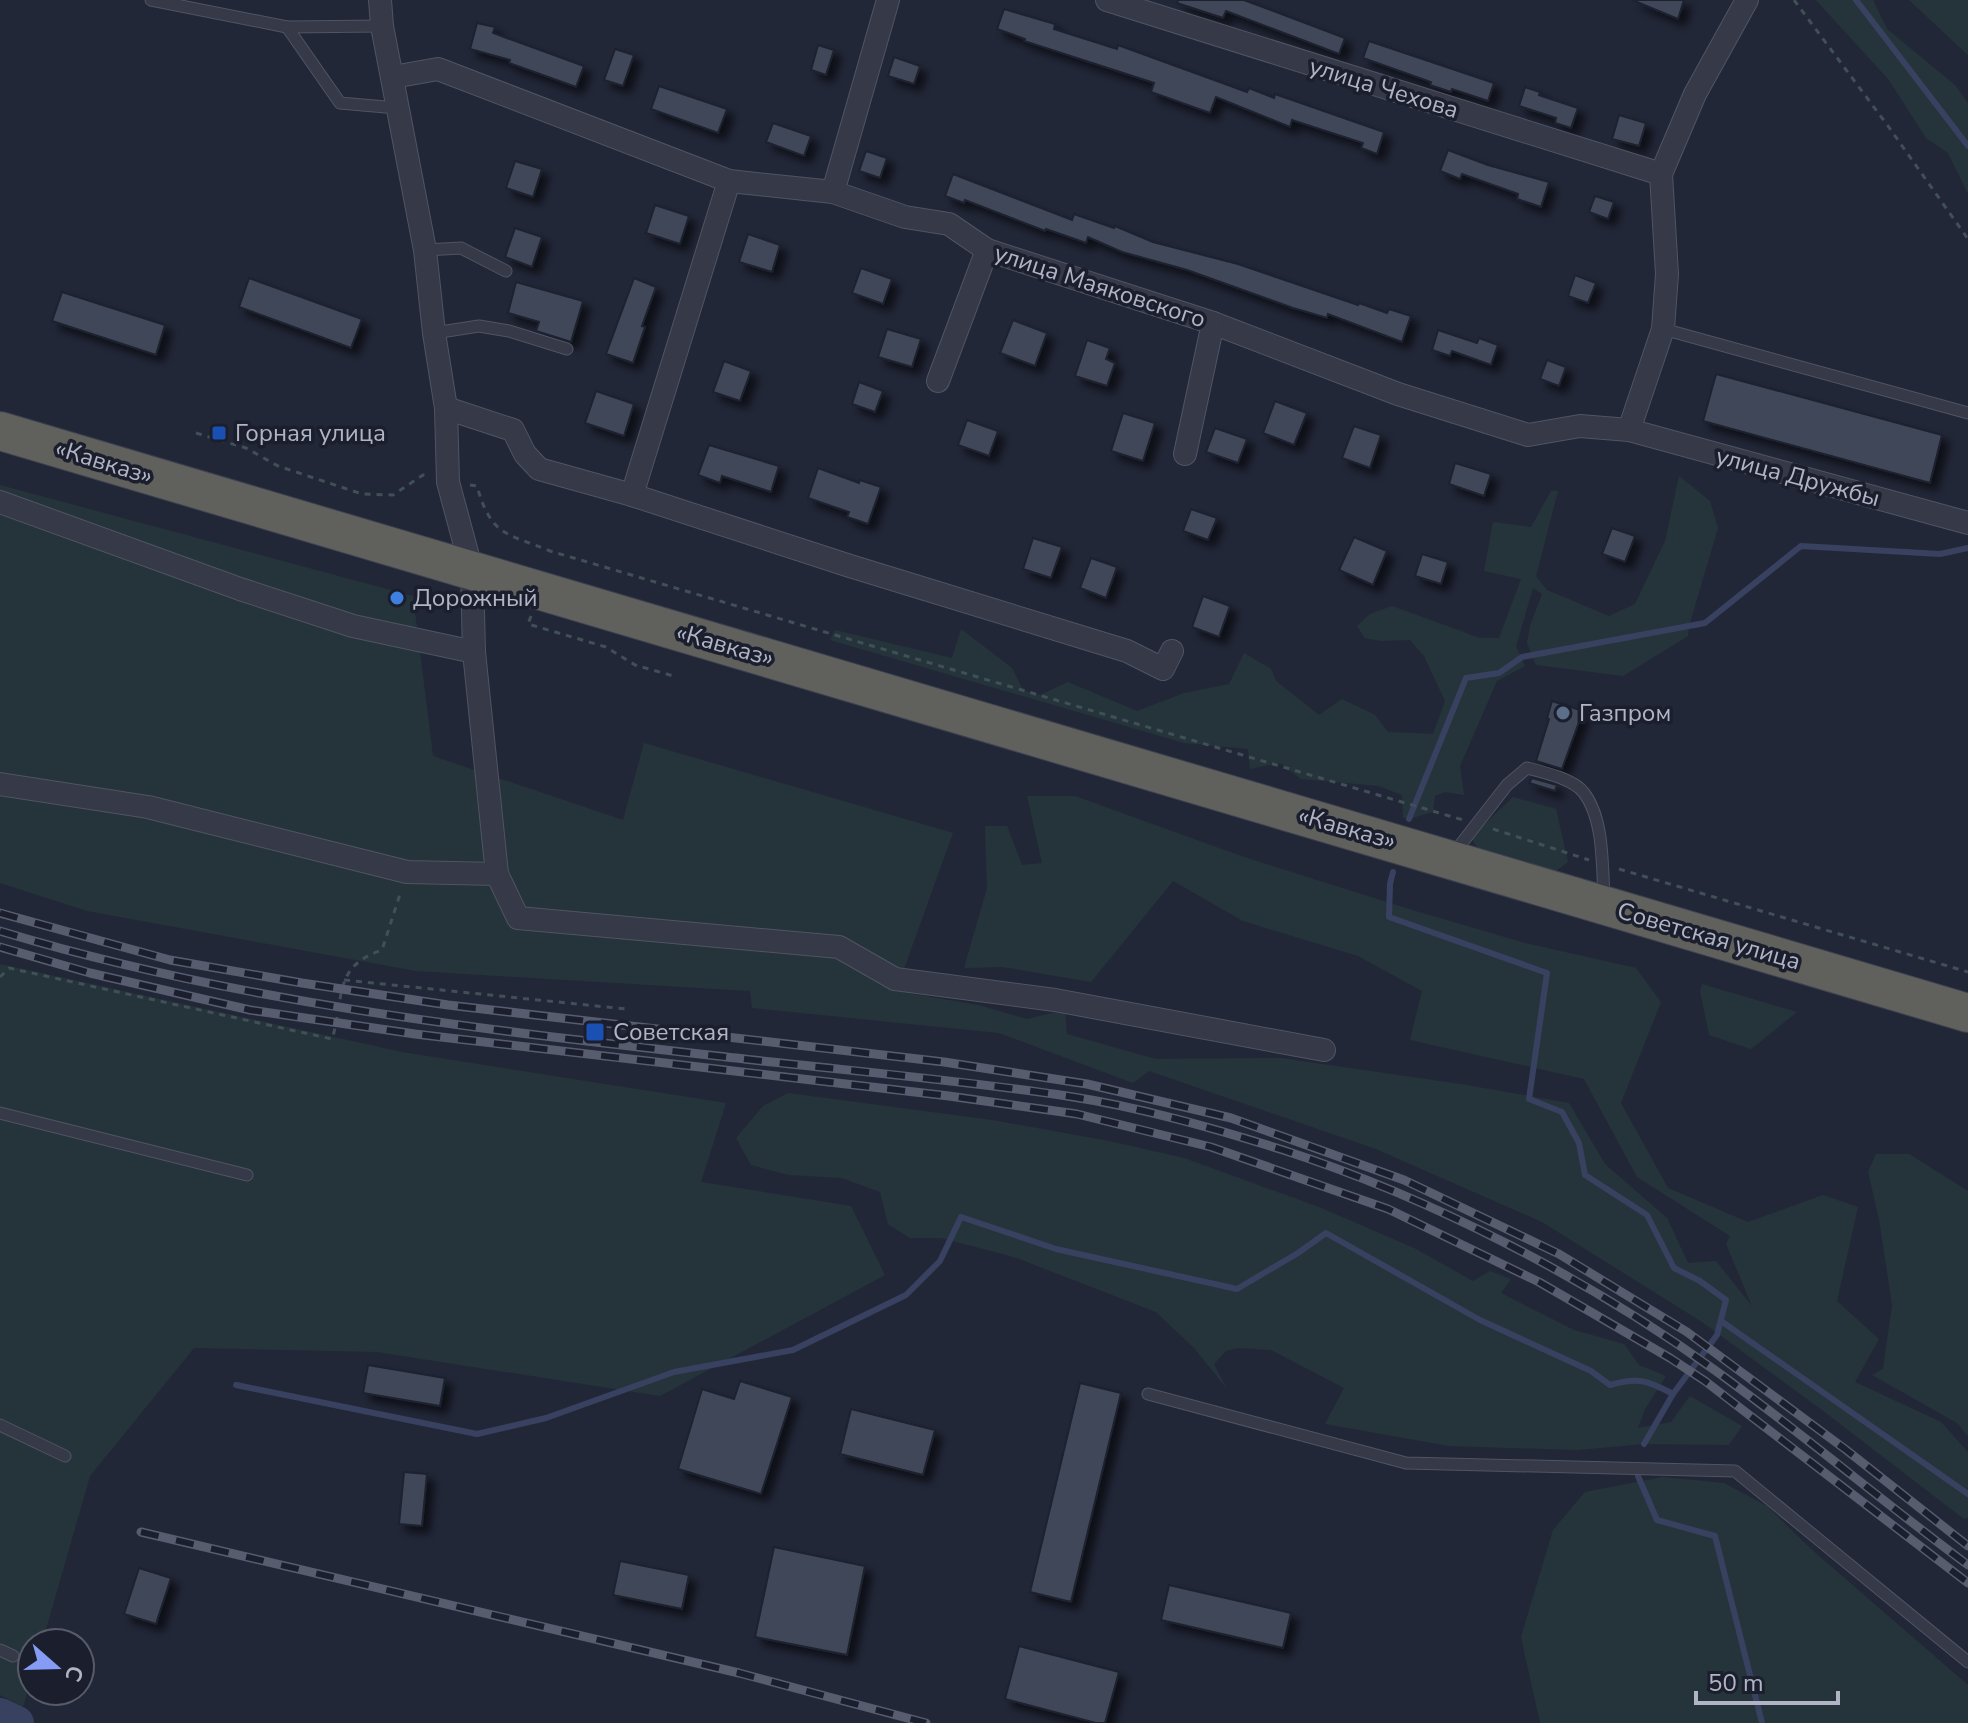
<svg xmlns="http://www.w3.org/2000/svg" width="1968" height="1723" font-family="'Nunito Sans',sans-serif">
<defs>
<filter id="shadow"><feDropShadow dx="7" dy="7" stdDeviation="4" flood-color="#0009"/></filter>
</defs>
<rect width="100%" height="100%" fill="#222738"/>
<g fill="#25343a">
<path d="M1816,0H1873L1887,29L1955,85L1968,103V194L1948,153L1926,138L1889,80Z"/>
<path d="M1909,0H1968V55Z"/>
<path d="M1679,476L1710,501L1718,528L1689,626L1688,636L1623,676L1536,665L1527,643L1530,626L1542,594L1533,588L1516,646L1525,666L1497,681L1460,766L1464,795L1445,792L1435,796L1433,812L1409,819L1403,818L1402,795L1379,786L1301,779L1280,763L1250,769L1248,749L1184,743L830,640L835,630L952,658L961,629L1012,668L1023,690L1040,695L1068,682L1137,711L1184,693L1229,684L1244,653L1271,669L1276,681L1319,715L1342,699L1375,715L1388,732L1433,734L1445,701L1424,656L1410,640L1381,641L1365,638L1357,626L1370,614L1392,606L1480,638H1499L1521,579L1484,571L1493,522L1531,527L1551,491H1558L1536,576L1547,590L1609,616L1635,604L1665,541Z"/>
<path d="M0,485L413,596L433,756L623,820L644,743L953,833L896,991L978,1005L1027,1019L1065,1010L1067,1034L1156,1059L1281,1058L1467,1085L1569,1103L1605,1164L1667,1218L1688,1263L1716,1261L1752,1306L1726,1244L1730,1236L1637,1177L1584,1079L1410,1040L1422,991L1358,956L1243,921L1173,881L1091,982L1003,967L964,968L987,888L985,826H1007L1022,865L1042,863L1027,796H1075L1241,856L1409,909L1525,943L1636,968L1661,1002L1621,1103L1668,1188L1748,1222L1823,1195L1858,1207L1837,1301L1879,1339L1855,1382L1941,1422L1968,1452V1518L1964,1519L1826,1413L1702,1322L1542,1222L1376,1149L1149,1071L1133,1083L999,1033L752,1008L750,991L416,971L87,911L0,883Z"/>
<path d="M1513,797L1556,809L1568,862L1556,871L1479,851L1471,837Z"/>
<path d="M0,964L402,1052L726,1103L701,1182L851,1206L885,1275L660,1396L377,1352L194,1348L90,1476L42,1643H32V1676L23,1707L0,1695Z"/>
<path d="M1702,984L1797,1012L1751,1049L1709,1035L1700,991Z"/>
<path d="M788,1093L992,1120L1109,1141L1184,1158L1319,1207L1414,1248L1473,1281L1490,1271L1511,1279L1501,1293L1574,1330L1624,1344L1639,1365L1666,1376L1645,1409L1638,1428L1671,1422L1690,1396L1742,1426L1729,1445L1644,1444L1577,1450L1449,1446L1325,1424L1344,1388L1271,1350L1238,1348L1226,1351L1214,1364L1227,1389L1194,1348L1156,1312L1014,1257L941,1238H910L888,1224L880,1192L842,1178L789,1175L751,1165L736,1138L763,1106Z"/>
<path d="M1876,1154H1909L1968,1191V1436L1957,1423L1872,1375L1883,1369L1892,1305L1879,1219L1868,1172Z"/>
<path d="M1663,1477L1724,1483L1767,1506L1811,1549L1968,1685V1723H1540L1521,1637L1553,1530L1585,1492Z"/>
</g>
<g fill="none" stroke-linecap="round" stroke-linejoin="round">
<g stroke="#384160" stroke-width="6">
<path d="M1856,0L1968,146"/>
<path d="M1409,819L1466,678L1499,673L1522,657L1705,623L1801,546L1940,554L1968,548"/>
<path d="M1393,872L1390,884L1389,917L1547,973L1529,1099L1562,1112L1579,1143L1585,1175L1647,1215L1674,1268L1700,1281L1726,1300L1717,1335L1673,1394L1644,1444"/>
<path d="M1721,1321L1968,1494"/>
<path d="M236,1385L477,1434L546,1418L674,1372L793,1350L906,1295L940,1261L961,1217L1056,1249L1237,1289L1298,1253L1326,1233L1480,1320L1591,1371L1610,1385C1638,1377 1647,1380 1673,1394"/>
<path d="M1638,1476L1657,1520L1715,1536L1762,1723"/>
</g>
<path stroke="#384160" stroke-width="34" d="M0,1715L17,1723"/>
</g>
<g fill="#414659" stroke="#1d212f" stroke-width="2" filter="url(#shadow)">
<path d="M1178,0H1244L1345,38L1339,54L1226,11L1223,18L1177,3Z"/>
<path d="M1632,0H1684L1678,19Z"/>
<path d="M1004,9L1055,24L1054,29L1117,49L1118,45L1247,92L1249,88L1274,98L1275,94L1384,132L1377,154L1361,148L1363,143L1292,120L1290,127L1216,97L1210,113L1151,92L1154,83L1024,41L1025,39L997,29Z"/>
<path d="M477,23L495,27L493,33L584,66L576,87L509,63L510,60L470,49Z"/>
<path d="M1369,41L1494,83L1488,101L1452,89L1451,92L1430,85L1431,82L1363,58Z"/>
<path d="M818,45L834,50L826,75L811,70Z"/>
<path d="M615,49L634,55L623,86L604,80Z"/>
<path d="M894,57L920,66L914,84L888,76Z"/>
<path d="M659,86L727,109L718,133L651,109Z"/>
<path d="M1525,87L1540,92L1539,95L1578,108L1571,128L1555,123L1556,118L1519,106Z"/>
<path d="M1619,115L1646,123L1639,146L1612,139Z"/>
<path d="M773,123L811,136L804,156L766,142Z"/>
<path d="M1448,150L1488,165L1549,182L1541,207L1517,199L1518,194L1462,174L1460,179L1440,171Z"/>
<path d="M866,151L887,158L880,178L859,171Z"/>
<path d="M515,161L542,169L533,197L506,188Z"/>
<path d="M953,174L1072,220L1074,214L1114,228L1115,226L1153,242L1238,264L1358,305L1359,303L1387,313L1389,309L1411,316L1402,342L1328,314L1327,318L1293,308L1187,270L1122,252L1088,237L1086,243L1046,229L1045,231L965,200L964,203L945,196Z"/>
<path d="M1595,196L1614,202L1608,219L1589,212Z"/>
<path d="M655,205L689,216L680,244L646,233Z"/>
<path d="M515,228L542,237L532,267L505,257Z"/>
<path d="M748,234L780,245L772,272L739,262Z"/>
<path d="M861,268L892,279L883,304L852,293Z"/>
<path d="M1575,275L1596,283L1588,303L1568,296Z"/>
<path d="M249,278L362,319L351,348L239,307Z"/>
<path d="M634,278L656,287L642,326L645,327L633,363L606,354Z"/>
<path d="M516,282L583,301L571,342L536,331L539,322L508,313Z"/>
<path d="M62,292L165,325L156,355L52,321Z"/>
<path d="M1013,320L1047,333L1035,366L1000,353Z"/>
<path d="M887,329L921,339L912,367L878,357Z"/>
<path d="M1438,330L1477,343L1479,338L1498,345L1491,365L1452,351L1450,356L1432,350Z"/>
<path d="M1087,340L1110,348L1106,359L1115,363L1107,386L1075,376Z"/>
<path d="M1547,360L1566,367L1559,386L1540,379Z"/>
<path d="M724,361L751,371L740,401L713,392Z"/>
<path d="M1716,374L1942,435L1930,483L1703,421Z"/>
<path d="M859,382L883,391L875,412L852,404Z"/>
<path d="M596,391L634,404L624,436L585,423Z"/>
<path d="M1275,401L1307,413L1294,445L1263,433Z"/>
<path d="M1123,413L1155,423L1143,461L1111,451Z"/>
<path d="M967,420L998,431L989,456L958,445Z"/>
<path d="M1354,426L1381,435L1370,468L1342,458Z"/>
<path d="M1215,428L1247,439L1238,463L1206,452Z"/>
<path d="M709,445L779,466L771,492L722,476L720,483L698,475Z"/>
<path d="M1455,463L1491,474L1484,496L1449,484Z"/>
<path d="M818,468L859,483L860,480L881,487L868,524L847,517L849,512L808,498Z"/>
<path d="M1191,509L1217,518L1208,540L1183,531Z"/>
<path d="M1612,528L1635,536L1625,562L1602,554Z"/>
<path d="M1354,537L1387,551L1373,585L1339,570Z"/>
<path d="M1033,538L1062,547L1051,578L1023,569Z"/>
<path d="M1422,554L1448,562L1441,584L1415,576Z"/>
<path d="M1091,558L1117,567L1106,598L1080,588Z"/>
<path d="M1203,596L1230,606L1219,637L1192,627Z"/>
<path d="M1552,701L1583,711L1562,769L1536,761L1549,719L1547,718Z"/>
<path d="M1532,778L1557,785L1555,791L1529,783Z"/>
<path d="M368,1365L445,1378L440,1406L363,1393Z"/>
<path d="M740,1381L792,1397L761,1494L678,1469L702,1389L734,1399Z"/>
<path d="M1080,1383L1121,1393L1071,1602L1030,1592Z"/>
<path d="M851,1409L935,1430L923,1475L840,1454Z"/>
<path d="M404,1472L427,1474L422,1526L399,1524Z"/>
<path d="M774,1547L865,1566L847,1655L755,1637Z"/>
<path d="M620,1561L689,1575L682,1609L613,1595Z"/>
<path d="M139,1568L171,1578L156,1624L124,1614Z"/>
<path d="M1169,1585L1291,1613L1283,1648L1161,1620Z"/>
<path d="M1019,1646L1119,1672L1105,1723H1096L1005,1699Z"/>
</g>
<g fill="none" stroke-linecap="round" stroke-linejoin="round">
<g stroke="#505463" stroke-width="13">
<g id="service">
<path d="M151,0L287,27L382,26"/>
<path d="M287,27L340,103L397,108"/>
<path d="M425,250L461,248L506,271"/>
<path d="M1663,329L1968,413"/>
<path d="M434,333L479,326L509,331L567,349"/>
<path d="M1454,853L1507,785L1527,768C1543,772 1574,779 1584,793C1604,819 1602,865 1604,897"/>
<path d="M0,1113L247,1175"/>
<path d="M1148,1394L1406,1463L1735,1471L1968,1662"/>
<path d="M0,1425L65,1456"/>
<path d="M0,1650L13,1656"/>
</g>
</g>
<g stroke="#505463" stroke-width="24">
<g id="minor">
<path d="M380,0L382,26L425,250L434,333L446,408L448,482L472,571L474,652L497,874L518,918L839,947L895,979L1055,1000L1324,1050"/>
<path d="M1107,0L1661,174"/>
<path d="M393,77L438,69L729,181L833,192L905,217L949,224L987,250L1213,323L1398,394L1528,435L1580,426L1629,430L1968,523"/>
<path d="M833,192L888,0"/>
<path d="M938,381L987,250"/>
<path d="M446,408L513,430L525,454L539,469L632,495L850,566L1127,651L1163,669L1172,651"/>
<path d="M1629,430L1663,329L1667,274L1661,174L1695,94L1747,0"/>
<path d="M1185,454L1213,323"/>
<path d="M632,495L729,181"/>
<path d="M0,502L240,589L353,626L474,652"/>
<path d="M0,784L148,807L407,872L497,874"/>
</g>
</g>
<g stroke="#3d4150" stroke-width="40">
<path id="trunk" d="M0,431L1968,1013"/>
</g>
<g stroke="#414f56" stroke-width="3" stroke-dasharray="6 6" stroke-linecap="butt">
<path d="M1794,0L1888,126L1968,239"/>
<path d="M196,433L246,448L278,466L362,494L393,495L423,475L427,476"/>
<path d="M470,485L477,486C491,536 506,533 550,551L1463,820"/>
<path d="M531,616L528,624L606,647L635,665L677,677"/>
<path d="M1493,829L1589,860"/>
<path d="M1619,869L1968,972"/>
<path d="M0,977L9,968L332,1039C345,998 332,967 382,950L401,891"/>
<path d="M344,980L626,1009"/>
</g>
<use href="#service" stroke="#353948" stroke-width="11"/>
<use href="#minor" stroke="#353948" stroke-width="22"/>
<use href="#trunk" stroke="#60605d" stroke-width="38"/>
<g stroke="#575c6f" stroke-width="9">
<g id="rail">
<path d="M0,913L170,960L302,983L448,1005L944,1062L1087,1084L1231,1118L1404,1180L1559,1254L1687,1332L1845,1449L1968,1546"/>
<path d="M0,931C248,1006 506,1032 762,1061C863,1072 966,1081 1067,1096C1140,1107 1213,1128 1283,1150C1432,1198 1590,1280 1716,1371C1802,1433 1883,1502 1968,1565"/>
<path d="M0,947L90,973L250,1010L415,1034L949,1096L1077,1114L1211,1147L1388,1209L1539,1282L1670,1358L1705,1381L1968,1583"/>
<path d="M141,1532L739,1673L926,1723"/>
</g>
</g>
<use href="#rail" stroke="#1b1f2d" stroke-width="6" stroke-dasharray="18" stroke-linecap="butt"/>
</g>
<g fill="#1a4fb4" stroke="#1b1f2d" stroke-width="3">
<rect x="211" y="425" width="16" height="16" rx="4"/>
<rect x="585" y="1022" width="20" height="20" rx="4"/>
</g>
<circle fill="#3f7fe0" stroke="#1b1f2d" stroke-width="3" cx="397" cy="598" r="8"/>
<circle fill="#5c6f8a" stroke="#1b1f2d" stroke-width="3" cx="1563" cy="713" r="8"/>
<g text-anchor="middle" stroke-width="7" stroke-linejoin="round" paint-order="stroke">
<g font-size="24" fill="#b0b4c4" stroke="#1b1f2d">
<text transform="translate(1384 88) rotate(17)" y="8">улица Чехова</text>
<text transform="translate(1100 286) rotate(18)" y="8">улица Маяковского</text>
<text transform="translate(104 462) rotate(17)" y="8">«Кавказ»</text>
<text transform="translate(1798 477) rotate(15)" y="8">улица Дружбы</text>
<text transform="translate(725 645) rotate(16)" y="8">«Кавказ»</text>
<text transform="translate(1347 828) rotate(16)" y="8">«Кавказ»</text>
<text transform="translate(1709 936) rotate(16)" y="8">Советская улица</text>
</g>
<g font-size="24" fill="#b0b4c4" stroke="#1b1f2d" text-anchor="start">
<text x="235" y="441">Горная улица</text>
<text x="413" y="606">Дорожный</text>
<text x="1579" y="721">Газпром</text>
<text x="613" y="1040">Советская</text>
</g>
</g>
<g transform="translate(56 1667) rotate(110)"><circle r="38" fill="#1b1f2d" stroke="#575b69" stroke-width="2"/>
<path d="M0-6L14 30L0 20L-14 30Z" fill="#869bf3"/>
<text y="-12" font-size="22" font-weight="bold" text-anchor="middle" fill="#b0b4c4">С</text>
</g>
<path d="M1696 1691v12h142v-12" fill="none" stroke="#b0b4c4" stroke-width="4"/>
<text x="1708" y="1691" font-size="24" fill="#b0b4c4" stroke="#1b1f2d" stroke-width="6" paint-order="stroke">50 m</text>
</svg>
